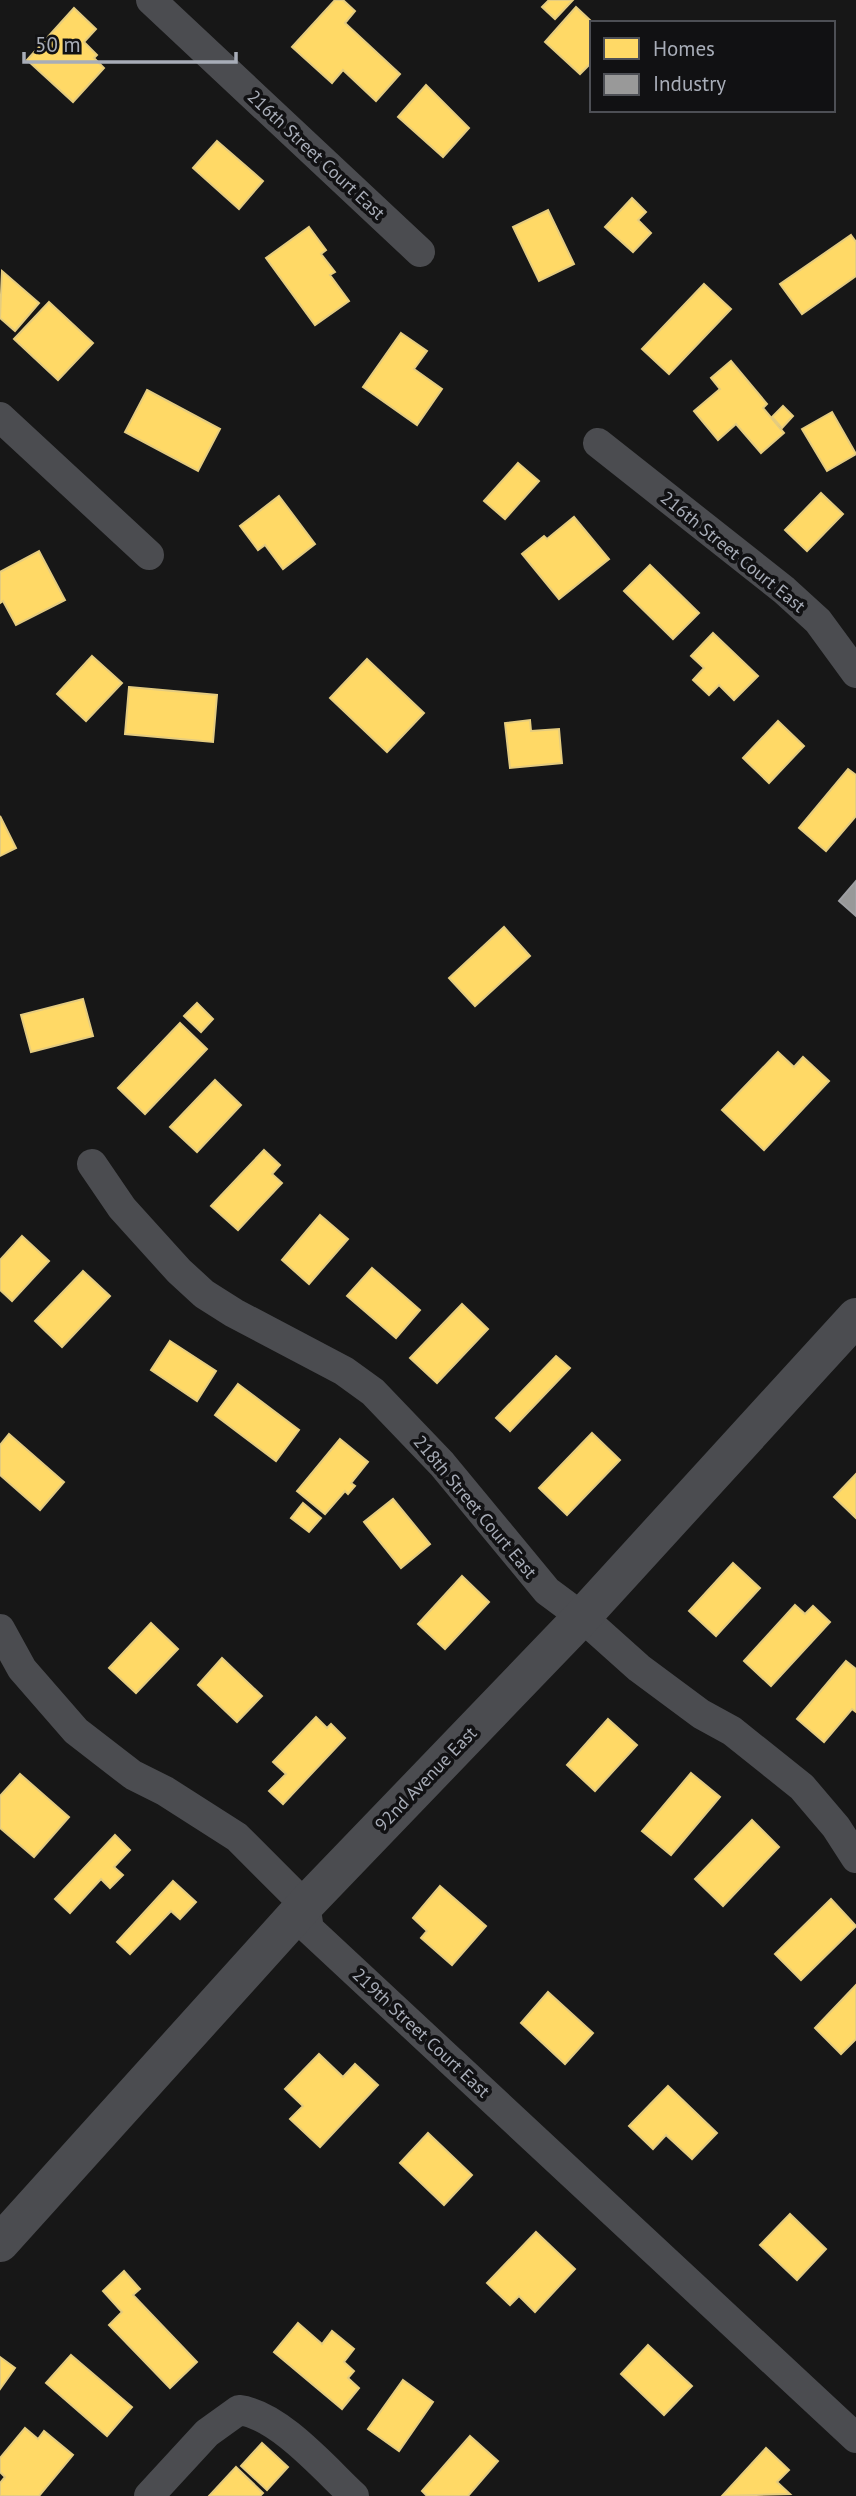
<svg xmlns="http://www.w3.org/2000/svg" width="856" height="2496" font-family="'PT Sans',sans-serif">
<rect width="100%" height="100%" fill="#171717"/>
<g fill="#ffd966" stroke="#e5cc7f" stroke-width="2">
<path d="M335,0H343L355,11L345,23L400,74L376,101L343,70L332,83L292,47Z"/>
<path d="M549,0H573L555,19L542,7Z"/>
<path d="M576,7L593,23L592,62L580,74L545,42Z"/>
<path d="M74,8L96,29L84,42L97,55L94,58L104,68L73,102L27,60Z"/>
<path d="M426,85L469,128L443,157L398,117Z"/>
<path d="M217,141L263,181L239,209L193,168Z"/>
<path d="M632,198L646,212L638,220L651,233L633,252L605,227Z"/>
<path d="M548,210L574,264L539,281L513,227Z"/>
<path d="M309,227L326,250L321,254L335,272L330,275L349,301L315,325L266,258Z"/>
<path d="M851,235L856,242V276L802,314L780,284Z"/>
<path d="M2,271L39,303L15,331L0,318Z"/>
<path d="M704,284L731,309L669,374L642,349Z"/>
<path d="M49,302L93,343L58,380L14,339Z"/>
<path d="M401,333L427,351L414,369L442,389L417,425L363,387Z"/>
<path d="M731,361L767,404L763,408L784,433L761,453L736,424L718,440L694,411L720,389L711,378Z"/>
<path d="M147,390L220,429L198,471L125,432Z"/>
<path d="M783,406L793,416L782,428L772,417Z"/>
<path d="M832,412L856,454L827,471L802,429Z"/>
<path d="M518,463L539,481L505,519L484,501Z"/>
<path d="M821,493L843,514L807,551L785,530Z"/>
<path d="M279,496L315,544L283,569L265,545L258,550L240,526Z"/>
<path d="M574,517L609,559L559,599L522,554L544,536L547,539Z"/>
<path d="M39,551L65,600L16,625L3,601L0,603V572Z"/>
<path d="M650,565L699,613L673,639L624,591Z"/>
<path d="M713,633L758,676L734,700L719,685L709,695L693,680L704,668L691,656Z"/>
<path d="M92,656L122,683L86,721L57,694Z"/>
<path d="M367,659L424,713L387,752L330,698Z"/>
<path d="M129,687L217,695L213,742L125,734Z"/>
<path d="M530,720L531,731L559,729L562,763L510,768L505,723Z"/>
<path d="M778,721L804,746L769,783L743,758Z"/>
<path d="M848,769L856,775V816L826,851L799,828Z"/>
<path d="M0,816L16,848L0,856Z"/>
<path d="M504,927L530,956L475,1006L449,978Z"/>
<path d="M83,999L93,1036L31,1052L21,1015Z"/>
<path d="M197,1003L213,1019L201,1032L184,1016Z"/>
<path d="M180,1023L207,1049L145,1114L118,1088Z"/>
<path d="M778,1052L794,1067L803,1057L829,1081L764,1150L722,1110Z"/>
<path d="M215,1080L241,1105L197,1152L170,1127Z"/>
<path d="M264,1150L280,1165L272,1174L282,1183L238,1230L211,1206Z"/>
<path d="M320,1215L348,1239L309,1284L282,1260Z"/>
<path d="M22,1236L49,1261L12,1301L0,1290V1260Z"/>
<path d="M372,1268L420,1310L396,1338L347,1296Z"/>
<path d="M83,1271L110,1296L62,1347L35,1321Z"/>
<path d="M462,1304L488,1329L437,1383L410,1358Z"/>
<path d="M170,1341L216,1371L197,1401L151,1370Z"/>
<path d="M556,1356L570,1368L510,1431L496,1418Z"/>
<path d="M238,1384L299,1430L276,1461L215,1415Z"/>
<path d="M592,1433L620,1460L567,1515L539,1488Z"/>
<path d="M9,1434L64,1482L40,1510L0,1475V1445Z"/>
<path d="M340,1439L368,1462L351,1483L355,1486L348,1494L345,1491L325,1514L297,1491Z"/>
<path d="M856,1474V1518L834,1497Z"/>
<path d="M393,1499L430,1544L401,1568L364,1522Z"/>
<path d="M303,1503L321,1518L309,1532L291,1518Z"/>
<path d="M733,1563L760,1588L716,1636L689,1611Z"/>
<path d="M462,1576L489,1602L445,1649L418,1624Z"/>
<path d="M795,1605L805,1614L813,1606L830,1622L771,1686L744,1661Z"/>
<path d="M151,1623L178,1649L136,1693L109,1668Z"/>
<path d="M222,1658L262,1696L237,1722L198,1685Z"/>
<path d="M846,1661L856,1669V1712L852,1709L824,1742L797,1719Z"/>
<path d="M316,1717L327,1728L331,1724L345,1738L283,1804L269,1791L286,1774L273,1762Z"/>
<path d="M608,1719L637,1745L595,1791L567,1765Z"/>
<path d="M691,1773L720,1797L671,1855L642,1831Z"/>
<path d="M20,1774L69,1817L34,1857L0,1828V1796Z"/>
<path d="M752,1820L779,1847L723,1906L695,1879Z"/>
<path d="M115,1835L130,1850L114,1867L123,1875L110,1888L101,1879L70,1913L55,1899Z"/>
<path d="M173,1881L196,1902L180,1919L171,1911L130,1954L117,1942Z"/>
<path d="M440,1886L486,1926L452,1965L421,1938L427,1931L413,1918Z"/>
<path d="M831,1899L856,1926L801,1980L775,1954Z"/>
<path d="M856,1985V2039L841,2054L815,2028Z"/>
<path d="M548,1992L593,2033L565,2064L521,2023Z"/>
<path d="M319,2054L343,2077L355,2064L378,2085L320,2147L290,2119L303,2106L285,2089Z"/>
<path d="M668,2086L717,2133L692,2159L666,2135L653,2149L629,2126Z"/>
<path d="M428,2133L472,2175L444,2205L400,2163Z"/>
<path d="M790,2214L826,2249L797,2280L760,2245Z"/>
<path d="M536,2232L575,2269L535,2312L519,2296L510,2305L487,2283Z"/>
<path d="M124,2271L140,2289L133,2295L197,2362L170,2388L109,2325L122,2312L103,2291Z"/>
<path d="M298,2323L322,2344L332,2331L354,2349L344,2362L354,2371L348,2378L359,2388L342,2409L274,2352Z"/>
<path d="M648,2345L692,2386L664,2415L621,2374Z"/>
<path d="M71,2355L132,2407L107,2436L46,2383Z"/>
<path d="M0,2357L15,2368L0,2389Z"/>
<path d="M403,2380L433,2402L399,2451L368,2429Z"/>
<path d="M25,2428L38,2439L44,2431L73,2455L39,2496H0V2483L5,2477L0,2472V2458Z"/>
<path d="M470,2436L498,2461L468,2496H427L422,2491Z"/>
<path d="M262,2443L288,2467L267,2490L241,2466Z"/>
<path d="M766,2448L789,2470L777,2482L790,2494L722,2496Z"/>
<path d="M236,2467L263,2493L260,2496H209Z"/>
</g>
<path fill="#999" stroke="#9e9fa2" stroke-width="2" d="M856,881V916L839,901Z"/>
<g fill="none" stroke-linecap="round" stroke-linejoin="round">
<g stroke="#4b4c50" stroke-width="30">
<path d="M151,0L420,252"/>
<path d="M0,417L149,555"/>
<path d="M598,443L784,590L818,621L856,673"/>
<path d="M92,1164L122,1208L179,1271L204,1294L234,1313L344,1371L373,1392L442,1464L547,1591L582,1617L639,1668L701,1714L732,1731L802,1787L836,1827L856,1858"/>
<path d="M0,1629L22,1669L76,1731L133,1775L165,1791L237,1837L305,1905L309,1929L856,2438"/>
<path d="M149,2496L207,2433L239,2410C279,2415 325,2469 354,2496"/>
</g>
<path stroke="#4b4c50" stroke-width="38" d="M0,2243L305,1905L582,1617L856,1317"/>
</g>
<g text-anchor="middle" stroke-width="7" stroke-linejoin="round" paint-order="stroke">
<g font-size="18" fill="#a8adb8" stroke="#111113">
<text transform="translate(316 155) rotate(43)" y="6">216th Street Court East</text>
<text transform="translate(733 552) rotate(39)" y="6">216th Street Court East</text>
<text transform="translate(475 1507) rotate(50)" y="6">218th Street Court East</text>
<text transform="translate(426 1779) rotate(-46)" y="6">92nd Avenue East</text>
<text transform="translate(421 2033) rotate(43)" y="6">219th Street Court East</text>
</g>
</g>
<rect x="590" y="21" width="245" height="91" fill="#111113" stroke="#4d4f55" stroke-width="2"/>
<rect x="604" y="38" width="35" height="21" fill="#ffd966" stroke="#4d4f55" stroke-width="2"/>
<text x="653" y="56" font-size="21" fill="#a8adb8">Homes</text>
<rect x="604" y="74" width="35" height="21" fill="#999999" stroke="#4d4f55" stroke-width="2"/>
<text x="653" y="91" font-size="21" fill="#a8adb8">Industry</text>
<path d="M24 52v10h212v-10" fill="none" stroke="#a8adb8" stroke-width="3.5"/>
<text x="35" y="52" font-size="21" fill="#a8adb8" stroke="#111113" stroke-width="5" paint-order="stroke">50 m</text>
</svg>
